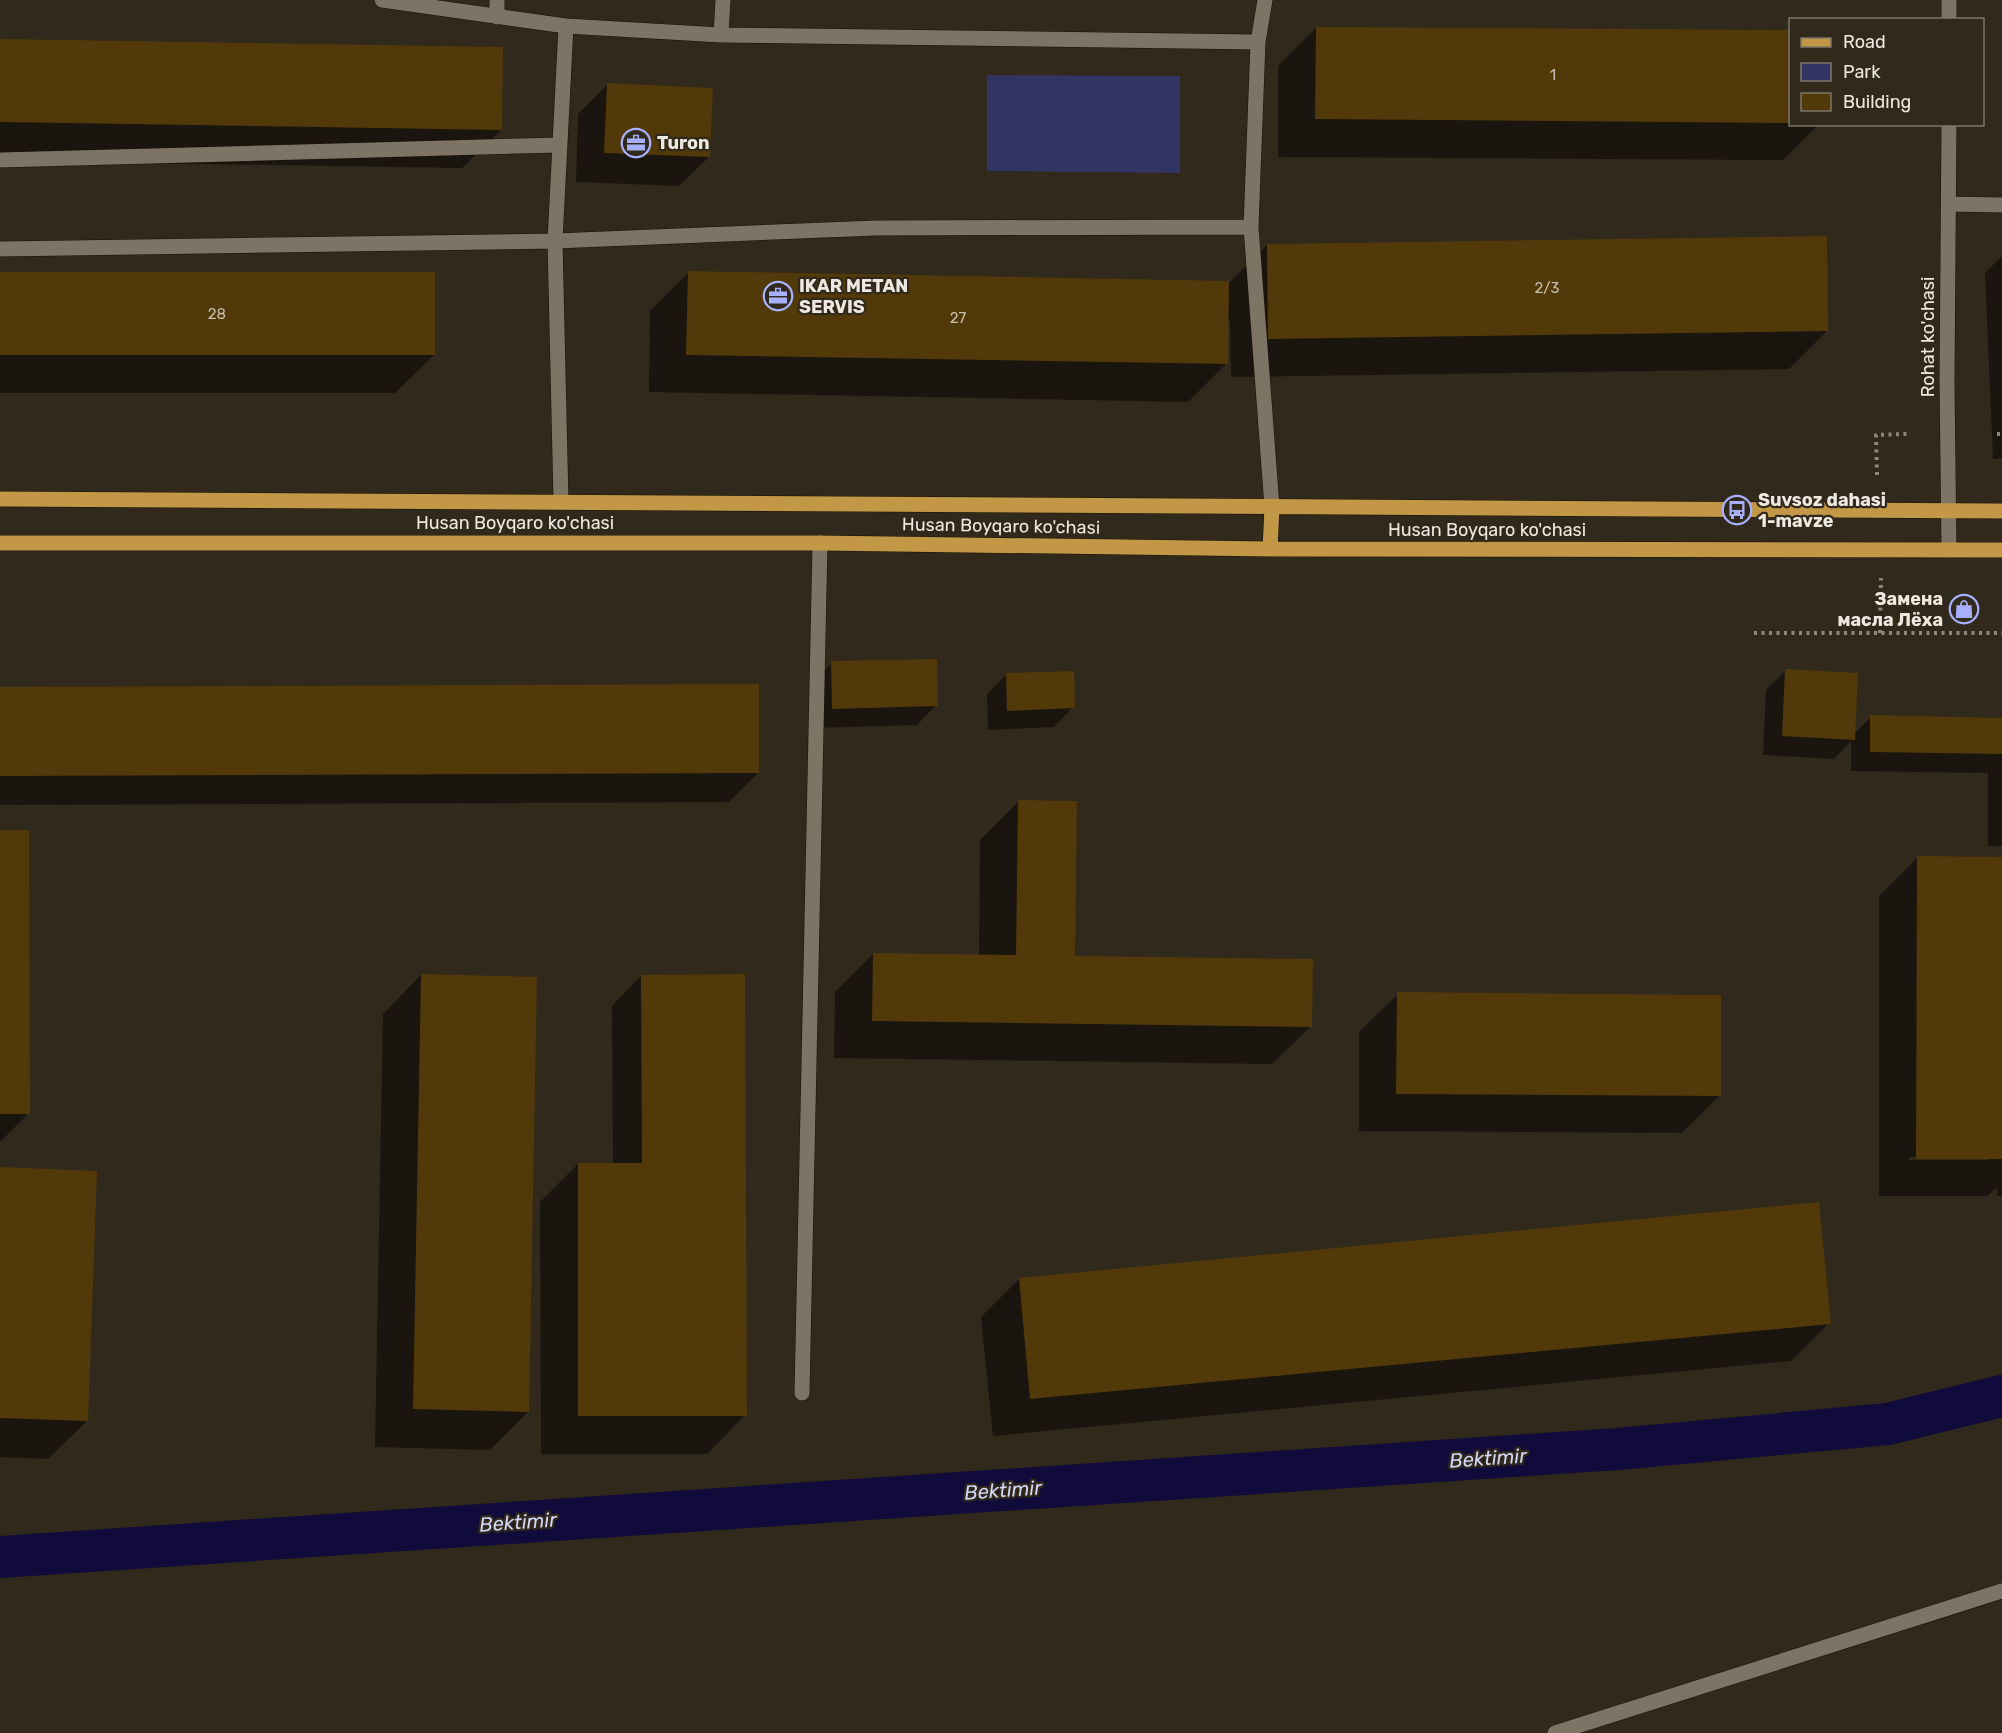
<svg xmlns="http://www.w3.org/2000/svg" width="2002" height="1733" viewBox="0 0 2002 1733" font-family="Rubik,sans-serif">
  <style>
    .green { fill: #323463 }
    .shadow { fill: #0007; fill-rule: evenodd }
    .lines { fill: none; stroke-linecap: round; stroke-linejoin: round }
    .canal { stroke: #100b3a; stroke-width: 42 }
    .building { fill: #51390a }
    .minor-casing { stroke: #191105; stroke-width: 16 }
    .major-casing { stroke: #191105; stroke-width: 16 }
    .path { stroke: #8e887c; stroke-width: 4; stroke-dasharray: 3 4.5; stroke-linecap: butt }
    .minor { stroke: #7e7465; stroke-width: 15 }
    .major { stroke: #c29746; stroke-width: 15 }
    .labels { text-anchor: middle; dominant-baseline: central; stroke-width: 4.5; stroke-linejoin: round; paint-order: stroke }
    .number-label { font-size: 15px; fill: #c7bdaa }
    .poi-label { font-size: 18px; font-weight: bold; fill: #eee9e0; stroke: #31291b; text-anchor: start }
    .street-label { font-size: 18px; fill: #eee9e0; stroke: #31291b }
    .water-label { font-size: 20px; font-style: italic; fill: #d3d7f9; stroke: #31291b }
  </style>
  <rect width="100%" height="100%" fill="#31291b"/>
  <path class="green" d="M987 75 1180 76V173L987 171Z"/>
  <path class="shadow" d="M1316 28 1790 32V124H1819L1783 160 1278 157V66Z
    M0 40 501 130 462 168 0 161Z
    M607 85 709 157 679 186 576 182 578 114Z
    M1267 245 1827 331 1789 369 1231 377 1230 321H1227V363L1188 402 649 392 650 311 688 273 1227 285Z
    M2002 256V458L1993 459 1985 273Z
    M0 274 434 355 395 393H0Z
    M832 663 936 705 917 725 814 728 812 682Z
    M1786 670 1854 734 1871 717 2002 719V846H1988V773L1851 771V741L1834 759 1763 755 1766 690Z
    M1006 675 1073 707 1054 727 988 730 987 694Z
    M0 689 758 773 729 802 0 805Z
    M1018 802 1074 957 1311 1026 1272 1064 834 1058 835 992 873 954 979 956 980 840Z
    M0 832 29 1113 0 1142Z
    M1917 858H2002V1196H1997V1187L1987 1196H1879V896ZM1909 1157H1989V1160H1909Z
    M421 975 528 1412 490 1450 375 1447 383 1014Z
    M641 976 745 1415 707 1454H541L540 1202 578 1164H613L612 1006Z
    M1398 994 1720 1095 1682 1133 1359 1131V1032Z
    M0 1169 87 1421 48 1459 0 1457Z
    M1019 1279 1829 1323 1791 1361 993 1436 981 1317Z"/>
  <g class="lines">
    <path class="canal" d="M0 1557 1618 1449 1888 1424 2002 1396"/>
  </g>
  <path class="building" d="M1316 27 1790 30V123L1315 119Z
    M0 39 503 47 502 130 0 122Z
    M607 83 713 88 710 157 604 153Z
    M1827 236 1828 331 1268 339 1267 244Z
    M688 271 1229 281 1228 364 686 355Z
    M0 272H435V355H0Z
    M937 659 938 706 832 709 831 661Z
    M1785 669 1858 673 1855 740 1782 736Z
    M1074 671 1075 708 1007 711 1006 673Z
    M759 684V773L0 776V687Z
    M1870 715 2002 718V754L1870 752Z
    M1018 800 1077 801 1075 956 1313 959 1312 1027 872 1021 873 953 1016 955Z
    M0 830H29L30 1114H0Z
    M1917 856 2002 857V1159H1916Z
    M421 974 537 977 529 1412 413 1409Z
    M745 974 747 1416H578V1163H642L641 975Z
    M1397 992 1721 995V1096L1396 1094Z
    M0 1167 97 1171 88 1421 0 1418Z
    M1819 1202 1831 1324 1030 1399 1019 1278Z"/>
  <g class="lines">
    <g class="minor-casing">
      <path id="minor" d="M382 0 566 26 721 35 1258 42
        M1265 0 1258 42 1251 227 1272 507
        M497 17V0
        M1949 20V0
        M721 35 723 0
        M1949 124 1947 382 1949 550
        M0 160 559 145
        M1949 204 2002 205
        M0 249 555 241 876 228 1251 227
        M561 501 555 241 566 26
        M802 1393 820 543
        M1555 1733 2002 1591"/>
    </g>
    <g class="major-casing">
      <path id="major" d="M0 499 2002 511
        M0 543H820L1270 549 2002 550
        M1270 549 1272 507"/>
    </g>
    <path class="path" d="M1997 434H2002
      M1877 475 1876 435 1907 434
      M1754 633H2002
      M1880 633 1881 578"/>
    <use href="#minor" class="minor"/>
    <use href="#major" class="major"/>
  </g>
  <defs>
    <g id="office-ring" transform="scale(1.5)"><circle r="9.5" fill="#31291b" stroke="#a8b0fc" stroke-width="1.5"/><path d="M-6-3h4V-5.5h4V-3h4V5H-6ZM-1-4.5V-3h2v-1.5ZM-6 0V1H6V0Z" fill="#a8b0fc"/></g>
    <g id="bus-ring" transform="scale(1.5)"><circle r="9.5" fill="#31291b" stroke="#a8b0fc" stroke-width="1.5"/><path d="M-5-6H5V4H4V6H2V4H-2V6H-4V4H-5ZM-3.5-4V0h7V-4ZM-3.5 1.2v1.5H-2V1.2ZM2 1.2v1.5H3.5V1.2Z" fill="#a8b0fc"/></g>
    <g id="shop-ring" transform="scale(1.5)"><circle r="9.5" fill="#31291b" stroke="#a8b0fc" stroke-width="1.5"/><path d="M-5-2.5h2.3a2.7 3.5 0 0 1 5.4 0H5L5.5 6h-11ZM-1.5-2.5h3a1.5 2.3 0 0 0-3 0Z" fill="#a8b0fc"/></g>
  </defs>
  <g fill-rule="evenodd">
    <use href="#office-ring" x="636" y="143"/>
    <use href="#office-ring" x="778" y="296"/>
    <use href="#bus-ring" x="1737" y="510"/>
    <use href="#shop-ring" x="1964" y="609"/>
  </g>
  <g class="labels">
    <g class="number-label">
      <text x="1553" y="75">1</text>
      <text x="1547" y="288">2/3</text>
      <text x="217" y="314">28</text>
      <text x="958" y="318">27</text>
    </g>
    <g class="poi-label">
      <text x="657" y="143">Turon</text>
      <text x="799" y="286">IKAR METAN<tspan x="799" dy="21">SERVIS</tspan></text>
      <text x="1758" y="500">Suvsoz dahasi<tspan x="1758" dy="21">1-mavze</tspan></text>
      <text x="1943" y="599" text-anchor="end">Замена<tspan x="1943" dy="21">масла Лёха</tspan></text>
    </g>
    <g class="street-label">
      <text transform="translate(1928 337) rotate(-90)">Rohat ko'chasi</text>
      <text x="515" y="523">Husan Boyqaro ko'chasi</text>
      <text transform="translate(1001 526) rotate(1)">Husan Boyqaro ko'chasi</text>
      <text x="1487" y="530">Husan Boyqaro ko'chasi</text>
    </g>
    <g class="water-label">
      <text transform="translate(1488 1458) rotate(-4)">Bektimir</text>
      <text transform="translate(1003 1490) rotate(-4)">Bektimir</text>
      <text transform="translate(518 1522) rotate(-4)">Bektimir</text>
    </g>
  </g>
  <rect x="1789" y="18" width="195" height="108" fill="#31291b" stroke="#7d766a" stroke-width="1.5"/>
  <rect x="1801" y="38" width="30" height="9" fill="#c29746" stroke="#7d766a" stroke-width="1.5"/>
  <text x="1843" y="48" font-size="18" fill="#eee9e0">Road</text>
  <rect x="1801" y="63" width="30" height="18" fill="#323463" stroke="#7d766a" stroke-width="1.5"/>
  <text x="1843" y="78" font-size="18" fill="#eee9e0">Park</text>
  <rect x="1801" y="93" width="30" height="18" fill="#51390a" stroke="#7d766a" stroke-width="1.5"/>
  <text x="1843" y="108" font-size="18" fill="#eee9e0">Building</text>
</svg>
